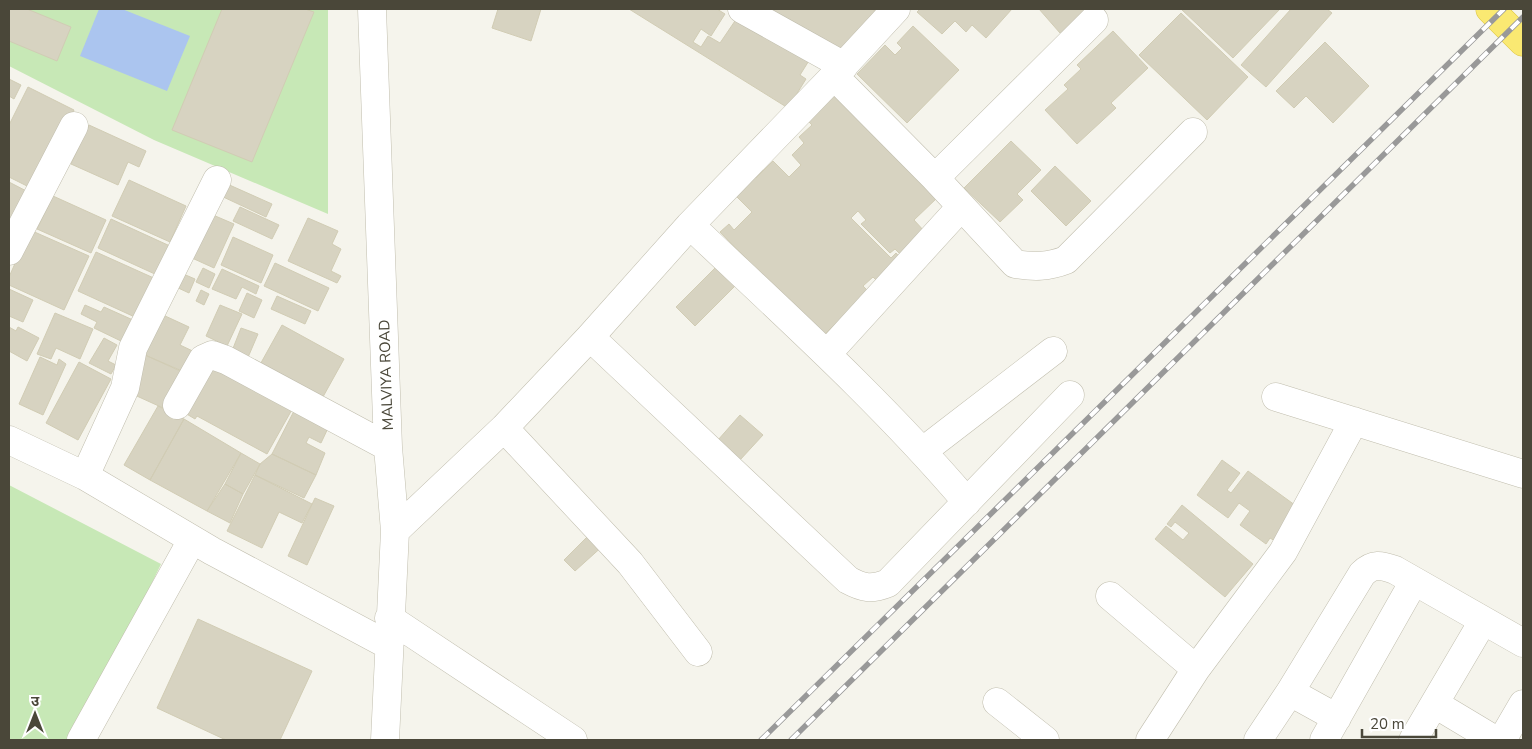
<svg xmlns="http://www.w3.org/2000/svg" width="1532" height="749" viewBox="0 0 1532 749" font-family="'Nunito Sans','Noto Sans Devanagari',sans-serif">
  <style>
    .green { fill: #c7e8b6 }
    .water { fill: #abc5ef }
    .building { fill: #d7d3c1; stroke: #d1ccb4 }
    .lines { fill: none; stroke-linecap: round; stroke-linejoin: round }
    .minor-casing { stroke: #c1beae; stroke-width: 29 }
    .highway-casing { stroke: #dac241; stroke-width: 29 }
    .minor { stroke: #fff; stroke-width: 28 }
    .highway { stroke: #fae972; stroke-width: 28 }
    .rail-casing { stroke: #999; stroke-width: 5.5 }
    .rail { stroke: #fff; stroke-width: 4; stroke-dasharray: 11; stroke-linecap: butt }
    .labels { text-anchor: middle; dominant-baseline: central; stroke-width: 5; stroke-linejoin: round; paint-order: stroke }
    .street-label { font-size: 15px; fill: #4a4739; stroke: #fff }
  </style>
  <rect width="100%" height="100%" fill="#f5f4ec"/>
  <path class="green" d="M9 9H328V214L154 140 9 66Z
    M9 485 161 564 77 740H9Z"/>
  <path class="water" d="M99 9H122L190 36 167 91 80 56Z"/>
  <path class="building" d="M9 9H27L71 27 57 61 9 41Z
    M222 9H305L314 12 252 162 172 130Z
    M498 9H541L531 41 492 28Z
    M629 9H717L725 14 711 36 701 29 693 42 701 47 708 36 720 43 739 15 810 59 800 75 806 79 788 108Z
    M758 9H872L875 11 845 61Z
    M920 9H1012L986 38 972 25 966 32 955 21 942 34 917 12Z
    M1039 9H1088L1067 41Z
    M1181 9H1280L1233 58Z
    M1291 9H1327L1332 13 1266 87 1241 65Z
    M1181 13 1248 77 1207 120 1139 55Z
    M913 26 959 70 907 123 857 74 885 45 895 55 902 48 897 43Z
    M1113 31 1148 68 1111 103 1116 108 1077 144 1045 110 1068 89 1064 85 1081 69 1077 65Z
    M1325 42 1369 86 1333 123 1306 96 1294 108 1276 91Z
    M9 79 21 85 14 99 9 96Z
    M28 87 74 110 33 189 9 177V125Z
    M836 92 937 198 914 220 925 232 907 261 895 249 890 253 861 224 866 220 858 211 851 218 891 258 896 253 904 262 881 285 873 277 863 286 868 291 823 336 720 232 729 224 734 230 752 212 732 192 751 173 756 178 773 161 789 177 801 165 792 155 804 143 799 137 812 125 807 120Z
    M89 125 146 151 139 167 128 162 118 185 71 164Z
    M1011 141 1041 170 1017 194 1023 200 1000 222 964 188Z
    M1055 166 1091 201 1066 226 1031 191Z
    M129 180 186 206 170 242 112 216Z
    M9 182 34 195 9 235Z
    M225 183 272 204 266 217 219 195Z
    M53 196 106 220 91 253 37 229Z
    M240 207 279 225 272 239 233 221Z
    M213 215 234 224 214 268 192 258Z
    M308 218 338 231 332 244 341 249 331 271 341 276 337 283 288 261Z
    M111 219 170 246 157 275 98 248Z
    M30 230 89 256 64 310 9 285V277Z
    M233 237 273 255 261 283 221 265Z
    M96 252 156 279 137 318 78 291Z
    M723 260 742 279 695 326 676 307Z
    M275 263 329 288 318 311 264 286Z
    M203 268 215 274 209 288 196 282Z
    M222 269 259 286 256 294 242 287 236 299 212 289Z
    M181 273 195 279 189 293 174 286Z
    M9 289 33 300 23 322 9 316Z
    M201 290 209 294 204 305 196 301Z
    M247 293 262 300 254 318 239 311Z
    M277 296 311 311 305 324 271 309Z
    M85 305 101 312 104 307 133 320 123 342 94 328 97 322 81 314Z
    M220 305 242 314 227 346 206 336Z
    M55 313 93 329 80 359 56 348 51 359 37 354Z
    M163 315 189 327 180 345 199 354 189 374 145 355Z
    M282 325 344 359 319 404 257 370Z
    M9 327 16 331 18 327 39 338 27 361 9 351Z
    M241 328 258 334 246 362 230 356Z
    M104 338 117 345 108 361 116 365 111 374 89 363Z
    M145 355 189 375 172 412 128 392Z
    M40 357 57 365 59 359 66 364 43 415 19 404Z
    M208 360 294 406 267 454 197 416 195 419 180 410Z
    M79 362 111 379 78 440 46 423Z
    M158 406 184 419 150 480 124 465Z
    M295 409 329 426 321 443 309 437 306 443 325 453 316 475 272 454Z
    M740 415 763 435 740 460 718 440Z
    M184 419 241 453 207 511 150 480Z
    M241 453 260 464 243 494 225 484Z
    M272 454 316 475 304 498 255 475 260 464Z
    M1222 460 1240 473 1227 490 1231 493 1248 471 1299 508 1275 541 1270 538 1266 544 1240 525 1250 511 1239 503 1228 518 1197 495Z
    M255 475 312 504 302 523 279 512 262 548 227 531Z
    M225 484 243 494 230 523 207 511Z
    M315 498 334 506 307 565 288 556Z
    M1182 505 1253 564 1225 597 1155 539 1166 526 1183 540 1189 533 1175 522 1171 527 1167 524Z
    M593 531 605 544 575 571 564 560Z
    M198 619 312 671 280 740H226L157 708Z"/>
  <g class="lines">
    <g class="minor-casing">
      <path id="minor" d="M372 9 388 447 395 531 385 740
        M742 9 844 66
        M834 76 935 178 1015 264C1034 267 1048 267 1066 260L1193 132
        M935 178 1094 20
        M690 225C785 315 882 402 967 502
        M9 251 74 126
        M590 337 848 580C863 588 871 590 888 583L1070 395
        M827 354 961 207
        M1276 397 1523 474
        M177 405 203 359 212 355 226 360 388 447
        M504 428 630 563 698 652
        M9 440 85 476 212 551 388 645
        M923 451 1053 351
        M85 476 125 388 133 348 217 180
        M395 531 504 428 590 337 690 225 834 76 896 9
        M1110 596 1196 669
        M389 618 573 740
        M1290 692 1337 718
        M997 702 1045 740
        M1435 704 1495 740
        M81 740 192 540
        M1150 740 1196 669 1283 552 1354 421
        M1258 740 1290 692 1362 574C1373 563 1381 565 1395 570L1523 643
        M1324 740 1413 583
        M1413 740 1483 621
        M1502 740 1523 704"/>
    </g>
    <g class="highway-casing">
      <path id="highway" d="M1490 9 1523 42"/>
    </g>
    <use href="#minor" class="minor"/>
    <use href="#highway" class="highway"/>
    <g class="rail-casing">
      <path id="rail" d="M761 740 1504 9
        M791 740 1523 17"/>
    </g>
    <use href="#rail" class="rail"/>
  </g>
  <g class="labels">
    <g class="street-label">
      <text transform="translate(386 375) rotate(-92)">MALVIYA ROAD</text>
    </g>
  </g>
  <rect width="1532" height="749" fill="none" stroke="#4a4739" stroke-width="20"/>
  <g transform="translate(35 714)" stroke="#ffffff" stroke-width="4" paint-order="stroke">
  <path d="M0-4L9 19L0 12L-9 19Z" fill="#4a4739"/>
  <text y="-8" font-size="14" font-weight="bold" text-anchor="middle" fill="#4a4739">उ</text>
  </g>
  <path d="M1362 729v8h74v-8" fill="none" stroke="#4a4739" stroke-width="2.5"/>
  <text x="1370" y="729" font-size="15" fill="#4a4739" stroke="#ffffff" stroke-width="4" paint-order="stroke">20 m</text>
</svg>
